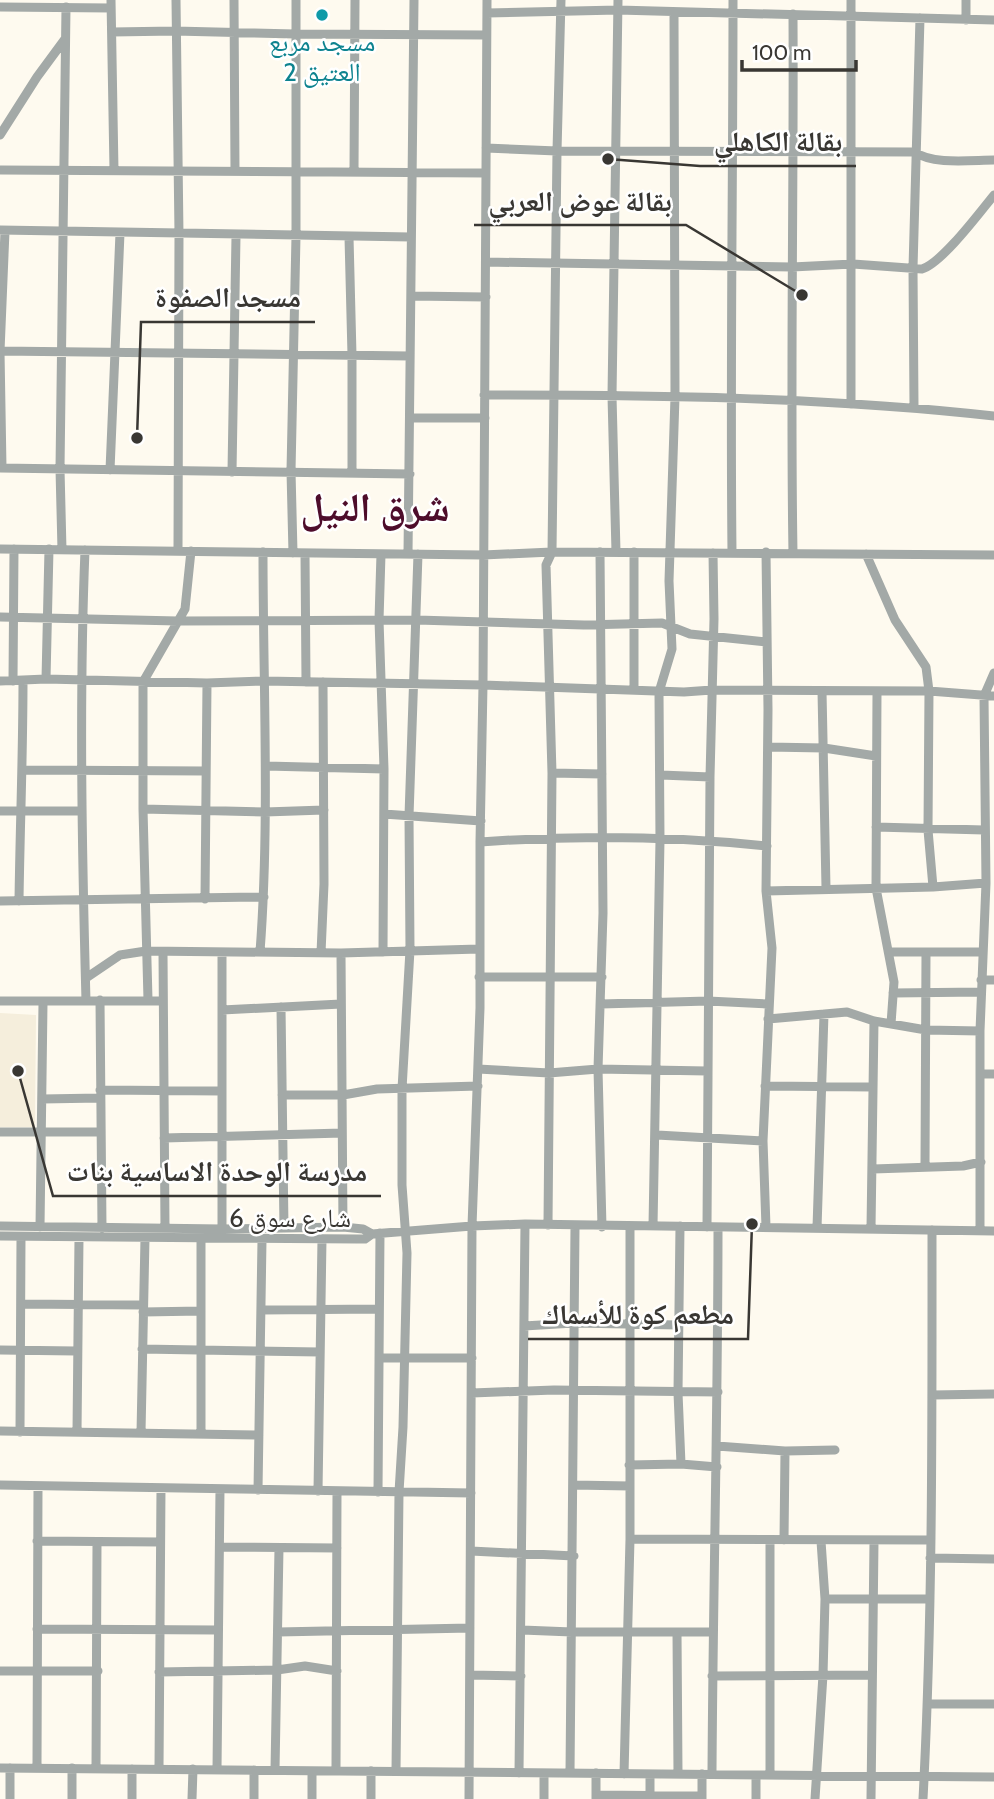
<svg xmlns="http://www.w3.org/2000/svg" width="994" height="1799" viewBox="0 0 994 1799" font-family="Cabin,'Noto Naskh Arabic',sans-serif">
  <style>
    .built { fill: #f5eedc }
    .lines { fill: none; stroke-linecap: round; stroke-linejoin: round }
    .minor { stroke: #a3a9a7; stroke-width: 9 }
    .culture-dot { fill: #0f9aa8; stroke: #fff; stroke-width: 2.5 }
    .labels { text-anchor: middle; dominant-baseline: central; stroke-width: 5; stroke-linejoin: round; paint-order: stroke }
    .culture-label { font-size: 26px; fill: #0d838f; stroke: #fff }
    .street-label { font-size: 26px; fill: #393733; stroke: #fff }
    .town-label { font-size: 40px; font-weight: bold; fill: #4e0d2b; stroke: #fff }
    .leader { fill: none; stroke: #393733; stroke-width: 2.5 }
    .callout-dot { fill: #393733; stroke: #fff; stroke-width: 2.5 }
    .callout-label { font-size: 28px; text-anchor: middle; font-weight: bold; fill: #393733; stroke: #fff; stroke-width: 5; stroke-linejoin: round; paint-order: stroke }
  </style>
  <rect width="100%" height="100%" fill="#fefaef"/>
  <path class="built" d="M0 1013 36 1015 35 1127H0Z"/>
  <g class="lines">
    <path class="minor" d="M111 0 114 170
      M176 0 179 234 178 551
      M234 0 235 171
      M851 0V404
      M966 0V20
      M0 7 111 8
      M487 13 618 10 994 20
      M112 32 175 31 295 34 486 35
      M0 135 37 77 65 39
      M486 148 557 151 915 152C932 165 972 160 994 160
      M0 170 486 173
      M354 171 355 0
      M0 230 411 237
      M349 237 352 355V473
      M486 262 792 267 853 264 922 269C942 263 980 212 994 195
      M411 296 486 297
      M0 351 410 356
      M484 395C655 395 825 397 994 416
      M914 407 913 268 920 18
      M411 418H485
      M0 468 410 474
      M2 468 0 351 5 231
      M110 470 120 233
      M232 472 236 236
      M0 549 483 555 552 552 994 555
      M62 550 60 469 66 7
      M85 550C79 700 82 851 86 1001
      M600 552 603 913 598 1069 602 1227
      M616 552 612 396 618 0
      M634 552V690
      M766 552 768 710 766 891 772 948 763 1141 766 1227
      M293 553 291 471 296 236V0
      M305 553 306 682
      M732 553C730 368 733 184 733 0
      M793 553C790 373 794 194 793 14
      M381 554 379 620 384 769 383 952
      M408 554 414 0
      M866 554 895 620 926 667 929 691 928 830 933 887
      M0 617 178 621 417 620 584 625 662 623 690 634 767 642
      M46 679 49 549
      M0 681 46 679 207 683 264 681 483 685 684 692 712 690 929 691 994 696
      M13 681 14 549
      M822 691 826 888
      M877 692 876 888 894 982 891 1024
      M768 747 824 748 876 756
      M266 766 384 769
      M24 770 206 771
      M552 773 602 774
      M661 775 710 777
      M143 809 265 812 324 810
      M0 811H82
      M384 814 481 821
      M876 827 984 830
      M480 842C575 835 671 836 767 846
      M766 891 933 887 986 883
      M205 899 207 683
      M0 901 264 897
      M19 901C20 827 23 754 23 680
      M163 952 165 1228
      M260 952C270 819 263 685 263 552
      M890 952H982
      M321 953 324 884 323 682
      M341 953 343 1227
      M479 977H602
      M86 978 120 955 146 951 341 953 479 949
      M981 980H994
      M893 993 981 992
      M100 1000 102 1228
      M148 1000 143 809V682L185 609 191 551
      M0 1001H163
      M601 1004 708 1001 768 1004
      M281 1007 284 1228
      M222 1010 341 1004
      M768 1019 847 1012 874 1021 926 1030 980 1031
      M478 1069 549 1073 598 1069 707 1071
      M980 1074H994
      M765 1086 873 1087
      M100 1090 222 1091
      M282 1095H343L377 1089 478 1086
      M42 1099 100 1098
      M0 1132H101
      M657 1135 763 1141
      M164 1138 342 1133
      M925 1167 926 952
      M873 1169 963 1166 981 1162
      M548 1225 552 773 546 565 552 552 557 151 561 0
      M0 1226 222 1229 343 1227 363 1229 372 1234
      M653 1226 660 840 659 692 672 649 669 581 675 397 674 13
      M680 1226 678 1393 681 1464
      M40 1227 43 1003
      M707 1227 710 777 714 619 713 553
      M817 1228 824 1014
      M871 1228 874 1021
      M222 1229V952
      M980 1230V1031L986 883 984 696 994 673
      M0 1236 358 1239H365L372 1234 472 1226 525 1224 994 1231
      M21 1304 143 1305
      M261 1310 379 1309
      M143 1312 201 1311
      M524 1326 574 1323 679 1325
      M142 1349 320 1352
      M0 1350 76 1351
      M379 1358H472
      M472 1393 554 1390 718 1392
      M932 1395 994 1394
      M0 1431 259 1435
      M20 1432 21 1237
      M77 1432 79 1238
      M141 1433 145 1238
      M201 1434V1239
      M717 1446 785 1451 835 1450
      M629 1465 681 1464 717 1467
      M0 1485 471 1493
      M573 1485 630 1486
      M258 1490 262 1240
      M318 1491 322 1239
      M378 1492 380 1233
      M630 1539 931 1540
      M784 1540 785 1451
      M37 1541 160 1542
      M220 1547 337 1548
      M471 1551 574 1556
      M930 1558 994 1559
      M825 1599H930
      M37 1629 218 1630
      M522 1630 572 1632H712
      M278 1632 470 1628
      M677 1632 678 1774
      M0 1671H98
      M159 1672 277 1670 305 1666 337 1671
      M470 1675 521 1676
      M712 1676 872 1675
      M928 1704H994
      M0 1768 994 1777
      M37 1768 38 1486
      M96 1769 97 1542
      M132 1769V1799
      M159 1769 161 1488
      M217 1770 220 1489
      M275 1770 279 1548
      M336 1771 337 1491
      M371 1771V1799
      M396 1771 399 1492 403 1427 407 1253 402 1185V1089L410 950 409 816 418 554
      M519 1773 525 1224
      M570 1773 575 1227
      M624 1774 630 1539V1226
      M702 1774V1799
      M712 1774C713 1592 718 1409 718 1227
      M770 1775V1540
      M596 1795 702 1796
      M10 1799V1768
      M72 1799V1768
      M192 1799 193 1769
      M254 1799V1770
      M312 1799V1771
      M469 1799 472 1226 480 1008V842L483 685 487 0
      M544 1799V1773
      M596 1799V1773
      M650 1799V1774
      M756 1799V1775
      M815 1799 823 1675 825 1599 821 1541
      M871 1799 874 1541
      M923 1799C933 1609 932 1419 932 1230"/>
  </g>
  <circle class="culture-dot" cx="322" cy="15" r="7"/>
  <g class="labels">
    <g class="culture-label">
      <text x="322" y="42">مسجد مربع<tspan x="322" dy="30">2 العتيق</tspan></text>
    </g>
    <g class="street-label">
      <text x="290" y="1218">شارع سوق 6</text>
    </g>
    <g class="town-label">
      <text x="375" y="506">شرق النيل</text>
    </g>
  </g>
  <path class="leader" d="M608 159L700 166H856M802 295L686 225H474M137 438L141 322H315M18 1071L53 1196H381M752 1224L748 1339H528"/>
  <g class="callout-dot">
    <circle cx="608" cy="159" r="7"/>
    <circle cx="802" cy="295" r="7"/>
    <circle cx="137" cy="438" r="7"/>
    <circle cx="18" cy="1071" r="7"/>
    <circle cx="752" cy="1224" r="7"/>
  </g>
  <g class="callout-label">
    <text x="778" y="151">بقالة الكاهلي</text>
    <text x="580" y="211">بقالة عوض العربي</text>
    <text x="228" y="307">مسجد الصفوة</text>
    <text x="217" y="1181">مدرسة الوحدة الاساسية بنات</text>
    <text x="638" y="1324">مطعم كوة للأسماك</text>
  </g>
  <path d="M742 60v10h114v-10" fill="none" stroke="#393733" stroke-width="3.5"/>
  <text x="752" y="60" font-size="21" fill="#393733" stroke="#ffffff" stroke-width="5" paint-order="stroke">100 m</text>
</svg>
